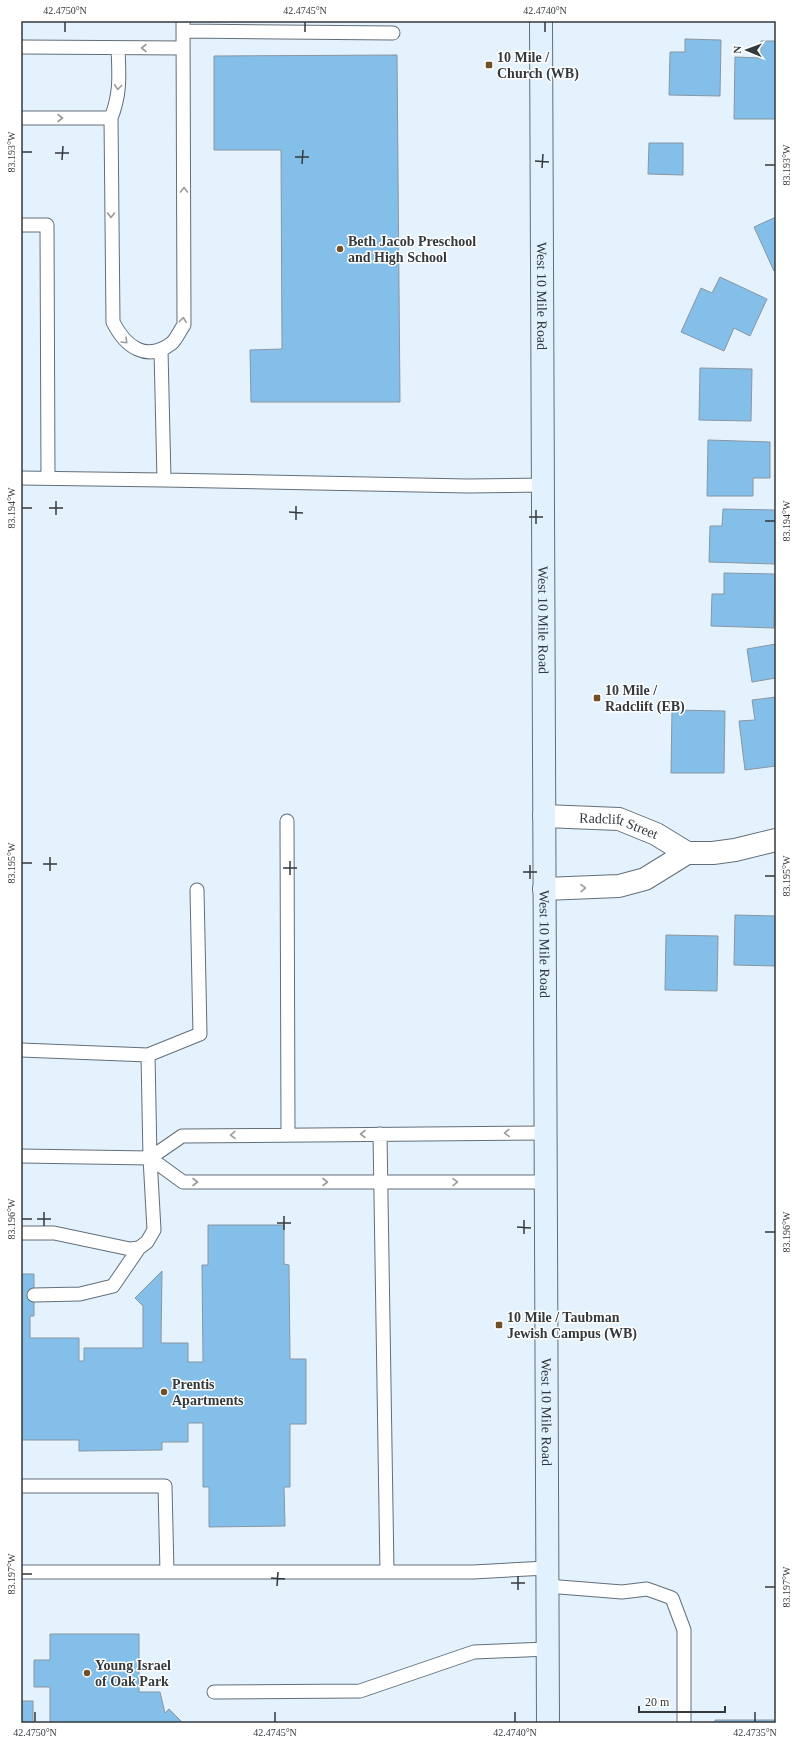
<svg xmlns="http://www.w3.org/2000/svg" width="797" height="1744" viewBox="0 0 797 1744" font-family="Georgia,serif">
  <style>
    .building { fill: #84bfea; stroke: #8996a1 }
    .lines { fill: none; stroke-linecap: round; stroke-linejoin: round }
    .service-casing { stroke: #626f79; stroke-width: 15 }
    .minor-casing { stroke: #626f79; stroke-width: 24 }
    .secondary-casing { stroke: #626f79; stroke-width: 24 }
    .service { stroke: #fff; stroke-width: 13 }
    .minor { stroke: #fff; stroke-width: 22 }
    .secondary { stroke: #e1f2fe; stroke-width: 22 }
    .oneway { stroke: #999c9e }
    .ticks { fill: none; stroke: #33393d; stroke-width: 1.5 }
    .poi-dot { fill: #715027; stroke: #fff; stroke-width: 1.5 }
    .labels { text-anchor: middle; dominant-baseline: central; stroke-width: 3; stroke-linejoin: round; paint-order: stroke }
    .poi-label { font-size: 14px; font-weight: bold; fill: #33393d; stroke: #fff; text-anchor: start }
    .street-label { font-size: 14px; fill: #33393d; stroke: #fff }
    .neatline { fill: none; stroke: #33393d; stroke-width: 1.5 }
    .ticks-label { font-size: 10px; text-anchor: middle; fill: #33393d }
  </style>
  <rect width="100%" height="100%" fill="#e4f2fe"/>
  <path class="building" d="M685 39 721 40 720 96 669 95 670 52H685Z
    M761 41H776V119H734L735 57 761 58Z
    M397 55 400 402H251L250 350 282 349 281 150H214V56Z
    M649 143H683V175L648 174Z
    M776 217V270L774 271 754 227Z
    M720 277 767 299 750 336 734 328 724 351 681 332 701 288 712 293Z
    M700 368 752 369 751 421 699 420Z
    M708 440 770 442V478H753V496H707Z
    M723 509 775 510V564L709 562 710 526H722Z
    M724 573 775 574 774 628 711 626 712 594H724Z
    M776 644V678L752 682 747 649Z
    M776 697V766L745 770 739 721 755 720 752 700Z
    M672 710 725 711 724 773H671Z
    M735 915 776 916V966L734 965Z
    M666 935 718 936 717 991 665 990Z
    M208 1225H284V1264L289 1265 290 1359H306V1424H290V1487H284L285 1526 209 1527V1487H203V1423H188V1442H162V1450L79 1451V1440H21V1274H34V1316H30V1338H79V1361H84V1348H143V1306L135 1298 162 1271 161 1343H188V1362H203L202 1265H208Z
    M50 1634H139V1692H160L165 1713 169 1709 183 1723H50V1687H34V1660H50Z
    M21 1701H33V1723H21Z
    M715 1720H776V1723H715Z"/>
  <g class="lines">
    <g class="service-casing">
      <path id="service" d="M184 31 393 33
        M21 47 183 48
        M118 48C119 74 121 93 111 118L113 322C125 346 146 363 172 343 177 338 180 330 184 325L183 21
        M21 118H111
        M21 225H47L48 478
        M161 350 164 480 468 486 544 485
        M21 478 164 480
        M287 821 288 1134
        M21 1050 148 1055 150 1158 154 1230 147 1242 139 1248 130 1249 54 1233H21
        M148 1055 200 1034 197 890
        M380 1134 387 1572
        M21 1156 150 1158 183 1182H546
        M150 1158 182 1136 546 1133
        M34 1295 80 1294 113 1286 139 1248
        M21 1486H165L167 1572
        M21 1572H473L547 1568
        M547 1586 622 1592 647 1589 672 1598 684 1630V1723
        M214 1692 360 1691 474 1652 548 1649"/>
    </g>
    <g class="minor-casing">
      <g id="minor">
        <path id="s1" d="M544 816 619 819 656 834 687 853H713L735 850 776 840"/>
        <path d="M544 889 619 886 645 879 687 853"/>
      </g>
    </g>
    <g class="secondary-casing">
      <g id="secondary">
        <path id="s2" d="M541 21 548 1723"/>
      </g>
    </g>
    <use href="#service" class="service"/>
    <use href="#minor" class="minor"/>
    <use href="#secondary" class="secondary"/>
  </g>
  <defs><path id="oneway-chevron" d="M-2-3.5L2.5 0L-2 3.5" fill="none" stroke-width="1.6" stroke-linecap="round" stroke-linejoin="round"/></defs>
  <g class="oneway">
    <use href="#oneway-chevron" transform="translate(144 48) rotate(-180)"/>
    <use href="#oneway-chevron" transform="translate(118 87) rotate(94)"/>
    <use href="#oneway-chevron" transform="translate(60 118)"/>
    <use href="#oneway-chevron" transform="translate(184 190) rotate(-90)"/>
    <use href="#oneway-chevron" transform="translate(111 215) rotate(90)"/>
    <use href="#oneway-chevron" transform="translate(183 320) rotate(-84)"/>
    <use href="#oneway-chevron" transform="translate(125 341) rotate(45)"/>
    <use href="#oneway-chevron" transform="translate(583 888) rotate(-2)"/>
    <use href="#oneway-chevron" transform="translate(507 1133) rotate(179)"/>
    <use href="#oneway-chevron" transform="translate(363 1134) rotate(180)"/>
    <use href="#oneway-chevron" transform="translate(233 1135) rotate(179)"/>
    <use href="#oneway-chevron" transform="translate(195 1182)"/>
    <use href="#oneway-chevron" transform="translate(325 1182)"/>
    <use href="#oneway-chevron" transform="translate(455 1182) rotate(-1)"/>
  </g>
  <path class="ticks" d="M65 32V22M305 32V22M545 32V22M22 152H32M55 153H69M295 157H309M62 160 63 146M535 161 549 162M302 164 303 150M765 165H775M542 168 543 154M22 508H32M49 508H63M289 512 303 513M56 515V501M529 517H543M296 520V506M765 521H775M536 524V510M22 863H32M43 864H57M283 868H297M50 871V857M523 872H537M290 875V861M765 876H775M530 879V865M22 1219H32M37 1219H51M277 1223H291M44 1226V1212M517 1227 531 1228M284 1230V1216M765 1232H775M524 1234V1220M22 1574H32M271 1578 285 1579M511 1583H525M277 1586 278 1572M765 1587H775M518 1590V1576M35 1722V1712M275 1722V1712M515 1722V1712M755 1722V1712"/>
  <g class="poi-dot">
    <rect x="485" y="61" width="8" height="8" rx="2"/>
    <circle cx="340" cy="249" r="4"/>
    <rect x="593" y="694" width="8" height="8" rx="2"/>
    <rect x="495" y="1321" width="8" height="8" rx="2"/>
    <circle cx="164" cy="1392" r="4"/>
    <circle cx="87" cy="1673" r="4"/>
  </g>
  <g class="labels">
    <g class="poi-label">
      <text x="497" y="57">10 Mile /<tspan x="497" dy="16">Church (WB)</tspan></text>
      <text x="348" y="241">Beth Jacob Preschool<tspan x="348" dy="16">and High School</tspan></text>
      <text x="605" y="690">10 Mile /<tspan x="605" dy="16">Radclift (EB)</tspan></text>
      <text x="507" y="1317">10 Mile / Taubman<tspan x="507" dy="16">Jewish Campus (WB)</tspan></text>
      <text x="172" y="1384">Prentis<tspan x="172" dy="16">Apartments</tspan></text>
      <text x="95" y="1665">Young Israel<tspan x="95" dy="16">of Oak Park</tspan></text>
    </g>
    <g class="street-label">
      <text stroke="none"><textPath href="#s2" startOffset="275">West 10 Mile Road</textPath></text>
      <text stroke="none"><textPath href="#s2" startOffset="599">West 10 Mile Road</textPath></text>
      <text stroke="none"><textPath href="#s1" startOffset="76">Radclift Street</textPath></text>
      <text stroke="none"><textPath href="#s2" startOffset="923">West 10 Mile Road</textPath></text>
      <text stroke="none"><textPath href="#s2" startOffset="1391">West 10 Mile Road</textPath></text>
    </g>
  </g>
  <rect width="797" height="1744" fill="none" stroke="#ffffff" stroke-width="44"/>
  <g transform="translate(747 50) rotate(271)" stroke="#ffffff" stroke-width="3" paint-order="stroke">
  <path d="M0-3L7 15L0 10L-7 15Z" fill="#33393d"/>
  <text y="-6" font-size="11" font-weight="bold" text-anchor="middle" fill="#33393d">N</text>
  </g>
  <path d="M639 1706v6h86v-6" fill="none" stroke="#33393d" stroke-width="2"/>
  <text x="645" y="1706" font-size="12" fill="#33393d" stroke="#ffffff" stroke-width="3" paint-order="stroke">20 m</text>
  <rect x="22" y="22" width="753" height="1700" class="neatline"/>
  <g class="ticks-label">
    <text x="65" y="14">42.4750°N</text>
    <text x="305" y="14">42.4745°N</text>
    <text x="545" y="14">42.4740°N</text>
    <text transform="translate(11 152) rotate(-90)" y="4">83.193°W</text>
    <text transform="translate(786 165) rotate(-90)" y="4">83.193°W</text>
    <text transform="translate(11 508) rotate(-90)" y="4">83.194°W</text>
    <text transform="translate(786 521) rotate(-90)" y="4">83.194°W</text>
    <text transform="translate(11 863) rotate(-90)" y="4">83.195°W</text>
    <text transform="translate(786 876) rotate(-90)" y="4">83.195°W</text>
    <text transform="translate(11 1219) rotate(-90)" y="4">83.196°W</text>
    <text transform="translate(786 1232) rotate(-90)" y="4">83.196°W</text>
    <text transform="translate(11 1574) rotate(-90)" y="4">83.197°W</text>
    <text transform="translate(786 1587) rotate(-90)" y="4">83.197°W</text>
    <text x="35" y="1736">42.4750°N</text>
    <text x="275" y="1736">42.4745°N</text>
    <text x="515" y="1736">42.4740°N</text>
    <text x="755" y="1736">42.4735°N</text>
  </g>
</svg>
